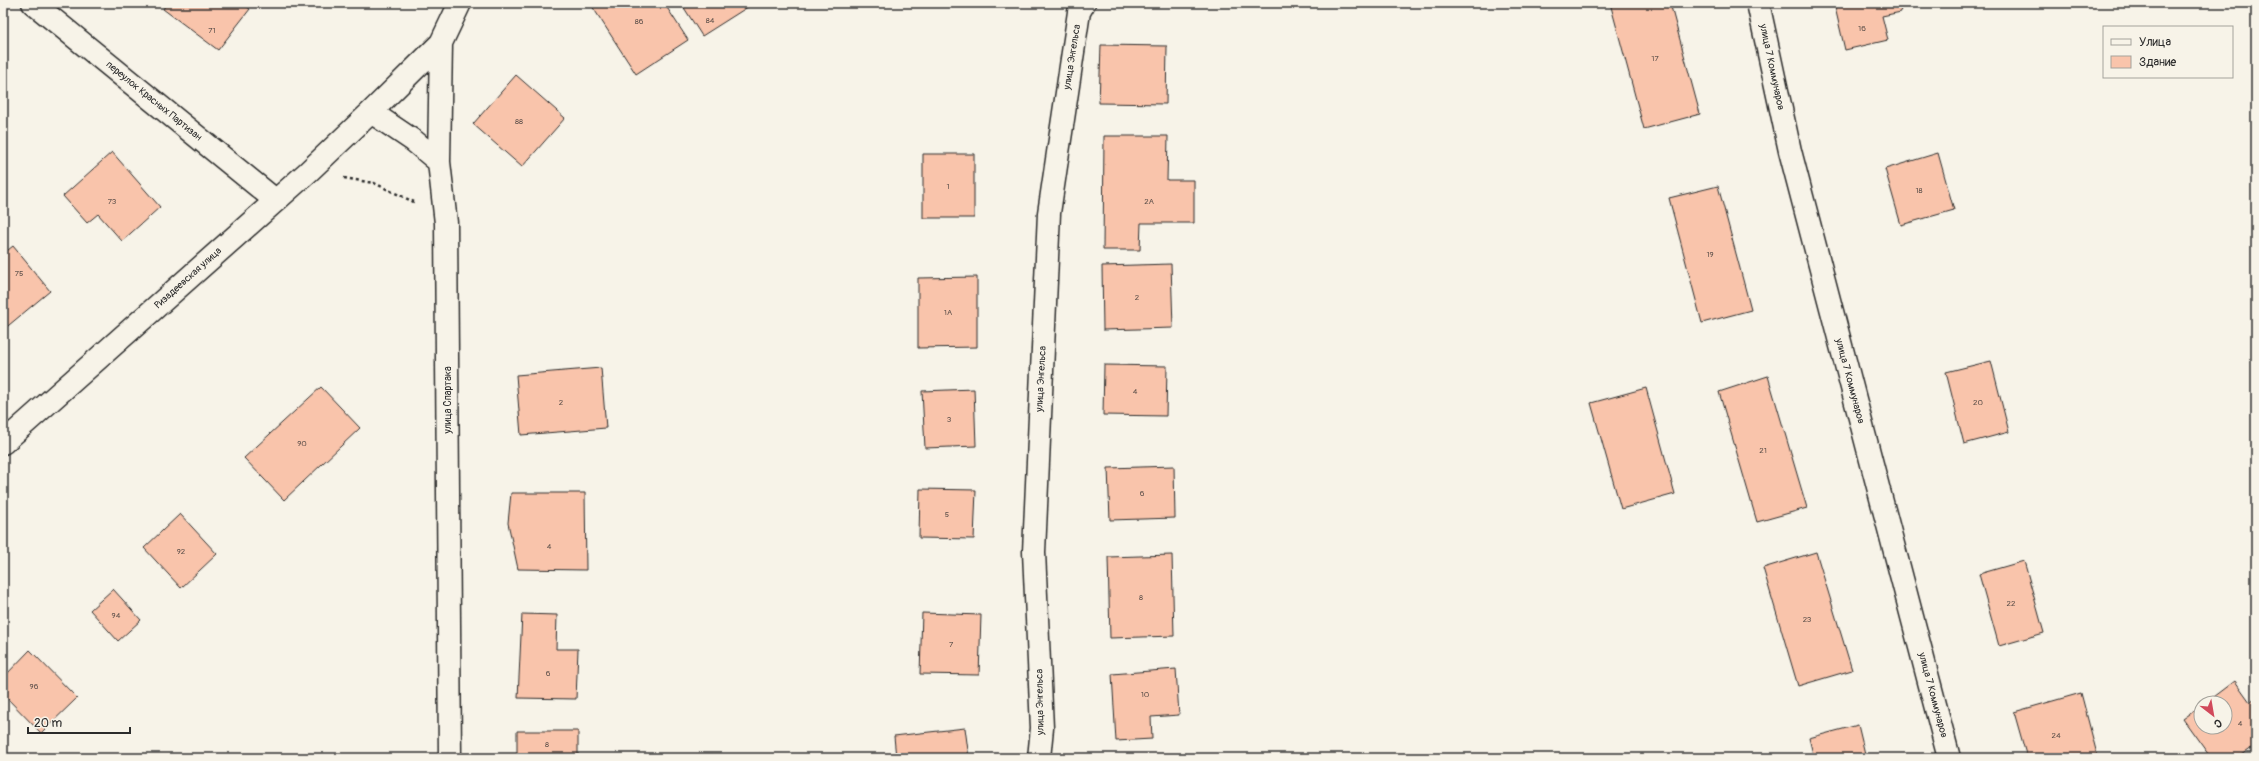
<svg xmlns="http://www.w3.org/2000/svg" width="2259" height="761" viewBox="0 0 2259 761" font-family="Pangolin,sans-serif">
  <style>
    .building { fill: #f9c4ab; stroke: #2b2b2b }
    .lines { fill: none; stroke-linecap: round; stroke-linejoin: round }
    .minor-casing { stroke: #2b2b2b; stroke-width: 25 }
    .path { stroke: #2b2b2b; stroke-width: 2.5; stroke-dasharray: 3 3; stroke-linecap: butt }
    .minor { stroke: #f7f3e8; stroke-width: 22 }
    .labels { text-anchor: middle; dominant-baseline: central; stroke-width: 3; stroke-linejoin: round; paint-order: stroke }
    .number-label { font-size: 8px; fill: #5e514b }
    .street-label { font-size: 10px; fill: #2b2b2b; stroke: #f7f3e8 }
  </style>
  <rect width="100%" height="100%" fill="#f7f3e8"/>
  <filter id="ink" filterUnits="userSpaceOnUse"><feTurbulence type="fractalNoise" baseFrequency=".025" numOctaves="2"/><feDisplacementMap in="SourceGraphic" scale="8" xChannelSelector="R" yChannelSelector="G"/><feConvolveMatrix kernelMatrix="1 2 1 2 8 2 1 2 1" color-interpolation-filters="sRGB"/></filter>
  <g filter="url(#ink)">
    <path class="building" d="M167 3H242L250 9 218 50 163 9Z
      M590 3H664L688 40 636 74Z
      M681 3H754L702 36Z
      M1610 3H1670L1700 114 1644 129Z
      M1834 3H1899L1901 12 1882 16 1888 40 1845 50Z
      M1101 45 1167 46 1166 104 1099 103Z
      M516 75 565 118 522 167 473 124Z
      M1104 136H1168L1167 180H1194V223H1141L1140 250H1103Z
      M112 152 160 207 122 241 98 214 87 223 63 196Z
      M1938 153 1954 210 1901 225 1885 169Z
      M923 154H974V218H923Z
      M1718 186 1751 310 1702 323 1669 198Z
      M13 246 50 291 3 330V254Z
      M1171 264 1173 328 1103 330 1102 266Z
      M977 277V347L918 348V278Z
      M1991 361 2009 432 1964 444 1946 372Z
      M1104 365 1167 366 1166 416 1103 415Z
      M601 368 606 428 521 435 516 375Z
      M1768 376 1807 508 1757 522 1719 392Z
      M321 387 360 428 284 500 244 458Z
      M1646 388 1675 494 1621 509 1591 403Z
      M974 389 976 446 925 448 922 391Z
      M1174 466 1175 518 1110 520 1108 468Z
      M920 489 976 490 974 539 919 538Z
      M511 493H585L586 570 518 569 508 523Z
      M180 514 217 554 181 588 144 548Z
      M1816 552 1852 670 1798 686 1763 568Z
      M1172 555 1174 636 1110 638 1108 557Z
      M2024 561 2044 633 1999 646 1979 574Z
      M113 589 141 620 118 641 90 610Z
      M922 613 981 615 979 675 920 674Z
      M522 614 557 615 556 649H578L576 699 518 698Z
      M30 650 77 698 41 733 3 694V678Z
      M1176 669 1179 715 1151 717 1152 739 1116 741 1112 674Z
      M2235 681 2250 702 2256 697V745L2238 758H2211L2183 719 2201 706V727H2225V703H2206Z
      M2081 693 2098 758H2027L2014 712Z
      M1858 725 1866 758H1814L1809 738Z
      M965 728 969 758H896L894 736Z
      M517 731H578V758H517Z"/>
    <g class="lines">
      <g class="minor-casing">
        <path id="minor" d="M33 3 275 200
          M1758 3 1790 151 1949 758
          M441 43 439 162 446 223 450 758
          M371 112 414 141 439 162
          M3 443 308 172 371 112 441 43 460 3
          M1039 758 1042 728 1034 552 1049 213 1079 12 1084 3"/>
      </g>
      <path class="path" d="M344 178 374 183 414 202"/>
      <use href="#minor" class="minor"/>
    </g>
  </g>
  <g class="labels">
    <g class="number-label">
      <text x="710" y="20">84</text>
      <text x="639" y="21">86</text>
      <text x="1862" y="28">16</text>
      <text x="212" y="30">71</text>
      <text x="1655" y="58">17</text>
      <text x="519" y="121">88</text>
      <text x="948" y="186">1</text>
      <text x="1919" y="190">18</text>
      <text x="112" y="201">73</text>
      <text x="1149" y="201">2А</text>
      <text x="1710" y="254">19</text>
      <text x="19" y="273">75</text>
      <text x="1137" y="297">2</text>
      <text x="948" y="312">1А</text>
      <text x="1135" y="391">4</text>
      <text x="561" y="402">2</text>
      <text x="1978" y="402">20</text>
      <text x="949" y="419">3</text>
      <text x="302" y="443">90</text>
      <text x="1763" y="450">21</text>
      <text x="1142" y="493">6</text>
      <text x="947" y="514">5</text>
      <text x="549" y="546">4</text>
      <text x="181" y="551">92</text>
      <text x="1141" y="597">8</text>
      <text x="2011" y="603">22</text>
      <text x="116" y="615">94</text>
      <text x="1807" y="619">23</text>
      <text x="951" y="644">7</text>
      <text x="548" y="673">6</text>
      <text x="34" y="686">96</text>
      <text x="1145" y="694">10</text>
      <text x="2240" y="723">4</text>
      <text x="2056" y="735">24</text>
      <text x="547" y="744">8</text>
    </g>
    <g class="street-label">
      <text transform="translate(1072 57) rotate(-81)">улица Энгельса</text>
      <text transform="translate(1772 67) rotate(78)">улица 7 Коммунаров</text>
      <text transform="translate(154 101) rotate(39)">переулок Красных Партизан</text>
      <text transform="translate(188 278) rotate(-42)">Ризадеевская улица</text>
      <text transform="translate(1041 379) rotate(-87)">улица Энгельса</text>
      <text transform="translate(1850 381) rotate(75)">улица 7 Коммунаров</text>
      <text transform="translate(448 400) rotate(-90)">улица Спартака</text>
      <text transform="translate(1933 695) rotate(75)">улица 7 Коммунаров</text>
      <text transform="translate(1040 702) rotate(-91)">улица Энгельса</text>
    </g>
  </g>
  <rect width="2259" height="761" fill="none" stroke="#f7f3e8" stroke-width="16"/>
  <rect x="8" y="8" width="2243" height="745" fill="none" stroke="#2b2b2b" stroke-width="1.5" filter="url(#ink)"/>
  <rect x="2103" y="26" width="130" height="52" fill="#f7f3e8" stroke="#a5a39c"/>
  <rect x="2111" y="39" width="20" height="6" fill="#f7f3e8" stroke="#a5a39c"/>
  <text x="2139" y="46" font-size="12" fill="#2b2b2b">Улица</text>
  <rect x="2111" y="56" width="20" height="12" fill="#f9c4ab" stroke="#a5a39c"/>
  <text x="2139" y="66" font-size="12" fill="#2b2b2b">Здание</text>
  <g transform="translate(2213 715) rotate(149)"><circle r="19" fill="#f7f3e8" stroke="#a5a39c"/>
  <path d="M0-3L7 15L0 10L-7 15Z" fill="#d1495b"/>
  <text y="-6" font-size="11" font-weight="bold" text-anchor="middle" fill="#2b2b2b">С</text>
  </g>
  <path d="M28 727v6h102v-6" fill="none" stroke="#2b2b2b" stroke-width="2"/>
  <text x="34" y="727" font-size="12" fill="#2b2b2b" stroke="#f7f3e8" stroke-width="3" paint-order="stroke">20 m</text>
</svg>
